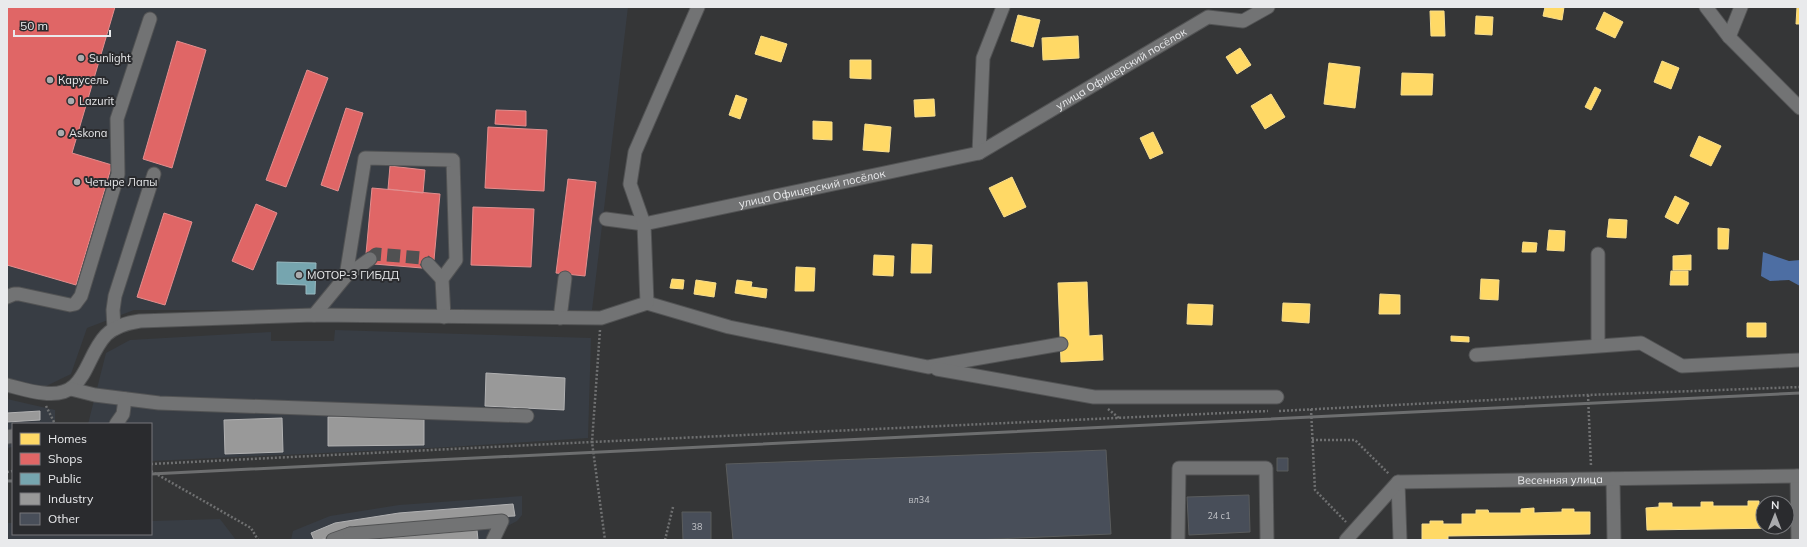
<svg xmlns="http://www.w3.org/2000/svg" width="1807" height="547" viewBox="0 0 1807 547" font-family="Mulish,sans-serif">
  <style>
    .built { fill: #383d44 }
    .water { fill: #4d6ea3 }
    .homes { fill: #ffd966; stroke: #f8de8e }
    .shops { fill: #e06666; stroke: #e38e8e }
    .public { fill: #76a5af; stroke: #98bac1 }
    .industry { fill: #999; stroke: #b1b1b2 }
    .building { fill: #484e59; stroke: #5a5c5d }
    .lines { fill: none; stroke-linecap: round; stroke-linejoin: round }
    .minor-tunnel { stroke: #505152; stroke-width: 13; stroke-dasharray: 13 6; stroke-linecap: butt }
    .minor-casing { stroke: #525354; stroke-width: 15 }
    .path { stroke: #6f7071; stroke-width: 2.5; stroke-dasharray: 2 2; stroke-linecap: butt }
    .minor { stroke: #727374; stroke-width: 13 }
    .rail { stroke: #6d6e6f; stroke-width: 3 }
    .poi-dot { fill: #aaabad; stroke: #2a2b2e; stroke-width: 1.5 }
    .labels { text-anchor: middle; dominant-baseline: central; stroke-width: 4; stroke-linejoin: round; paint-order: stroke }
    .number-label { font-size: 9px; fill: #c1c3c7 }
    .poi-label { font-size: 11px; fill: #e9eaec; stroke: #2a2b2e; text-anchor: start }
    .street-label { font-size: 11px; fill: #e9eaec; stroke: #2a2b2e }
  </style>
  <rect width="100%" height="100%" fill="#353637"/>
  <path class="built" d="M7 7H628L592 310H134L87 328 71 374 36 391 7 383Z
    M335 330 591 338 588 438 450 447 151 461V424H88L106 353 130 340 271 332V341H334Z
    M7 399 55 410V424H13V447L7 448Z
    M522 496V515L517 521 504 528 500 540H291L293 531 330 516 399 505Z
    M220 519 236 540H7V523H13V534H151V521Z"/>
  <path class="water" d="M1763 252 1789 261 1800 260V286L1789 280 1770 281 1761 276Z"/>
  <path class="homes" d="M1545 7H1564L1562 20 1543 16Z
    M1797 7H1800V24H1796Z
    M1430 11H1444L1445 36H1431Z
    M1604 12 1623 22 1615 38 1596 29Z
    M1018 15 1040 20 1033 47 1011 41Z
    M1476 16 1493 17 1492 35 1475 34Z
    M761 36 787 44 781 62 755 54Z
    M1078 36 1079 58 1043 60 1042 38Z
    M1240 48 1251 65 1237 74 1226 57Z
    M850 60H871V79L850 78Z
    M1662 61 1679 68 1671 89 1654 82Z
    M1329 63 1360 67 1355 108 1324 104Z
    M1402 73 1433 74 1432 95H1401Z
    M1595 87 1601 90 1591 110 1585 107Z
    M1271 94 1285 117 1265 129 1251 106Z
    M736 95 747 99 740 119 729 115Z
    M934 99 935 116 915 117 914 100Z
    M813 121 832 122V140L813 139Z
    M865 124 891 127 889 152 863 150Z
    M1153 132 1163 153 1150 159 1140 138Z
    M1699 136 1721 146 1711 166 1690 156Z
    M1012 177 1026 207 1004 217 989 188Z
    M1675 196 1689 203 1678 224 1665 217Z
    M1609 219 1627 220 1626 238 1607 237Z
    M1718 228 1729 229 1728 249H1718Z
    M1549 230 1565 231 1564 251 1547 250Z
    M1523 242 1537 243 1536 252H1522Z
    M912 244 932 245 931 273H911Z
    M874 255 894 256 893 276 873 275Z
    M1691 255V270H1673V256Z
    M796 267 815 268 814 291H795Z
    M1671 271H1688V285H1670Z
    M672 279 684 280 683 289 670 288Z
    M1481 279 1499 280 1498 300 1480 299Z
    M696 280 716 283 714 297 694 294Z
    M737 280 752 282 751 287 767 289 766 298 735 293Z
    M1087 282 1089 336 1102 335 1103 360 1061 362 1058 283Z
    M1380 294 1400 295V314H1379Z
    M1283 303 1310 304 1309 323 1282 321Z
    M1188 304 1213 305 1212 325 1187 324Z
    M1747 323H1766V337H1747Z
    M1451 336 1469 337V342L1451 341Z
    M1748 501H1759V506H1763V527L1775 528 1647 530 1646 508 1659 507V503H1672V507H1701V502H1713V506H1748Z
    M1534 508V513L1562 512V509H1574V512H1590V534L1448 536V540H1422V524H1430V521H1443V524H1462V514H1476V510H1488L1489 513H1521V509Z"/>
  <path class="shops" d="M7 7H115L72 153 112 165 76 285 7 265Z
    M177 41 206 50 172 168 143 159Z
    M307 70 328 78 286 187 266 180Z
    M346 108 363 113 338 191 321 185Z
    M496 110 526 111V126L495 124Z
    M488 127 547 130 544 191 485 188Z
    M390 166 425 170 423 193 388 189Z
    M568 179 596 182 585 276 556 273Z
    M372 188 440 194 434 260 422 268 374 264 366 254Z
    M256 204 277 213 253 270 232 261Z
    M473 207 534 209 531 267 471 265Z
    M164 213 192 222 165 305 137 297Z"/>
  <path class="public" d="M277 262 316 263 315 294H306V285L277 284Z"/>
  <path class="industry" d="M486 373 565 378 564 410 485 406Z
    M40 411V420L7 422V413Z
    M424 416V445L328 446V417Z
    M282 418 283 452 225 454 224 420Z
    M513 504 515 516 448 519 356 530 320 540H314L311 533 335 523 399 513Z
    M477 530 478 540H377V539Z"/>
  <path class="building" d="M1106 450 1111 534 973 540H733L726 464Z
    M1277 458H1288V471H1277Z
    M1249 495 1250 532 1189 535 1187 497Z
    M682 512H711V540H683Z"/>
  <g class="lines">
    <path class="minor-tunnel" d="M370 259 376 254 422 258 428 264"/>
    <g class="minor-casing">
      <g id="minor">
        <path d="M1706 7 1729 37 1800 108"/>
        <path d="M1729 37 1741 7"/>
        <path d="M979 153 983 58 1003 7"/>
        <path id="s1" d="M606 219 644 224 979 153 1208 17 1243 21 1268 7"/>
        <path d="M1598 254V345"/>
        <path d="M428 264 442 279"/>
        <path d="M346 276 370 259"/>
        <path d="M7 297 14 294H19L70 305 75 304 81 296 118 174 117 119 150 19"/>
        <path d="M647 303 729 327 928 367 1061 344"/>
        <path d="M314 315 346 276 365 158 453 160 456 260 442 279 444 317"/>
        <path d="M560 318 565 278"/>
        <path d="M114 329 113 310 115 296 154 174"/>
        <path d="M1476 355 1641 343 1682 366 1800 360"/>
        <path d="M937 369 1094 397H1277"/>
        <path d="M7 385C19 388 31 392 43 393 87 399 84 358 106 335 115 326 127 323 140 321L314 315 601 318 647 303 644 224 630 184 635 152 698 7"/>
        <path d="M71 389 95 395 159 403 527 416"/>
        <path d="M116 424 123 414 125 399"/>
        <path d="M7 437 13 436"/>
        <path d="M1797 476 1798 540"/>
        <path d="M1613 479 1614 540"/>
        <path d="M1398 482 1400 540"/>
        <path d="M333 540 350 534"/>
        <path d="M356 540 350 534 502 521 493 540"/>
        <path d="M1178 540 1179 468H1266L1267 540"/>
        <path id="s2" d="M1346 540 1398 482 1800 476"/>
      </g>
    </g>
    <path class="path" d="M600 330 592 442 1268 411
      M1588 395 1591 466
      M46 406 55 424
      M1108 409 1119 418
      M1311 409 1315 490 1346 522
      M1279 411 1588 395 1800 387
      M1312 440H1355L1389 474
      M151 464 592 442 605 540
      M151 471 251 528 258 540
      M7 472 13 471
      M665 540 673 507"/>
    <use href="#minor" class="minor"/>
    <path class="rail" d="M151 474 1800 393
      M7 481H13"/>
  </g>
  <g class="poi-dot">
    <circle cx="81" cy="58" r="4"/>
    <circle cx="50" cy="80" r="4"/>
    <circle cx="71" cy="101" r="4"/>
    <circle cx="61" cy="133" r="4"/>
    <circle cx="77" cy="182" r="4"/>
    <circle cx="299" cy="275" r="4"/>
  </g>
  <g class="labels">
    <g class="number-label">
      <text x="919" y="499">вл34</text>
      <text x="1219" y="515">24 с1</text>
      <text x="697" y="526">38</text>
    </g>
    <g class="poi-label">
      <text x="89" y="58">Sunlight</text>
      <text x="58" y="80">Карусель</text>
      <text x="79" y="101">Lazurit</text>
      <text x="69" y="133">Askona</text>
      <text x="85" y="182">Четыре Лапы</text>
      <text x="307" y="275">МОТОР-3 ГИБДД</text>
    </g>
    <g class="street-label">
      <text stroke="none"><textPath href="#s1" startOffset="546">улица Офицерский посёлок</textPath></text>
      <text stroke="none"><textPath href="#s1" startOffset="210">улица Офицерский посёлок</textPath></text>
      <text stroke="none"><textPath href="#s2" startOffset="240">Весенняя улица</textPath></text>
    </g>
  </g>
  <rect width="1807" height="547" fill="none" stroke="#e9eaec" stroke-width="16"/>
  <rect x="12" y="423" width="140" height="112" fill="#2a2b2e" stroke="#76777a"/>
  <rect x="20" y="433" width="20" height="12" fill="#ffd966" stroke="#76777a"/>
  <text x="48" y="443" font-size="12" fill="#e9eaec">Homes</text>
  <rect x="20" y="453" width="20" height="12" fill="#e06666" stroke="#76777a"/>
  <text x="48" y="463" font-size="12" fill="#e9eaec">Shops</text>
  <rect x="20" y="473" width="20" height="12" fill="#76a5af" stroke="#76777a"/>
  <text x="48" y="483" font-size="12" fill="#e9eaec">Public</text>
  <rect x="20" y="493" width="20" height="12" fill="#999999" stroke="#76777a"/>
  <text x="48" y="503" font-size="12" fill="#e9eaec">Industry</text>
  <rect x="20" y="513" width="20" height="12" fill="#484e59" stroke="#76777a"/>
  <text x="48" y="523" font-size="12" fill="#e9eaec">Other</text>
  <g transform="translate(1775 515) rotate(1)"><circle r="19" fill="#2a2b2e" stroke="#76777a"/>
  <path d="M0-3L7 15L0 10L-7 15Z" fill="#aaabad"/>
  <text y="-6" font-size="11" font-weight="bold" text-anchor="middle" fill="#e9eaec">N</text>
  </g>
  <path d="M14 30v6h96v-6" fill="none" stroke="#e9eaec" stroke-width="2"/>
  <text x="20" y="30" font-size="12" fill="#e9eaec" stroke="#2a2b2e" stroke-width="3" paint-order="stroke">50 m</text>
</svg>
